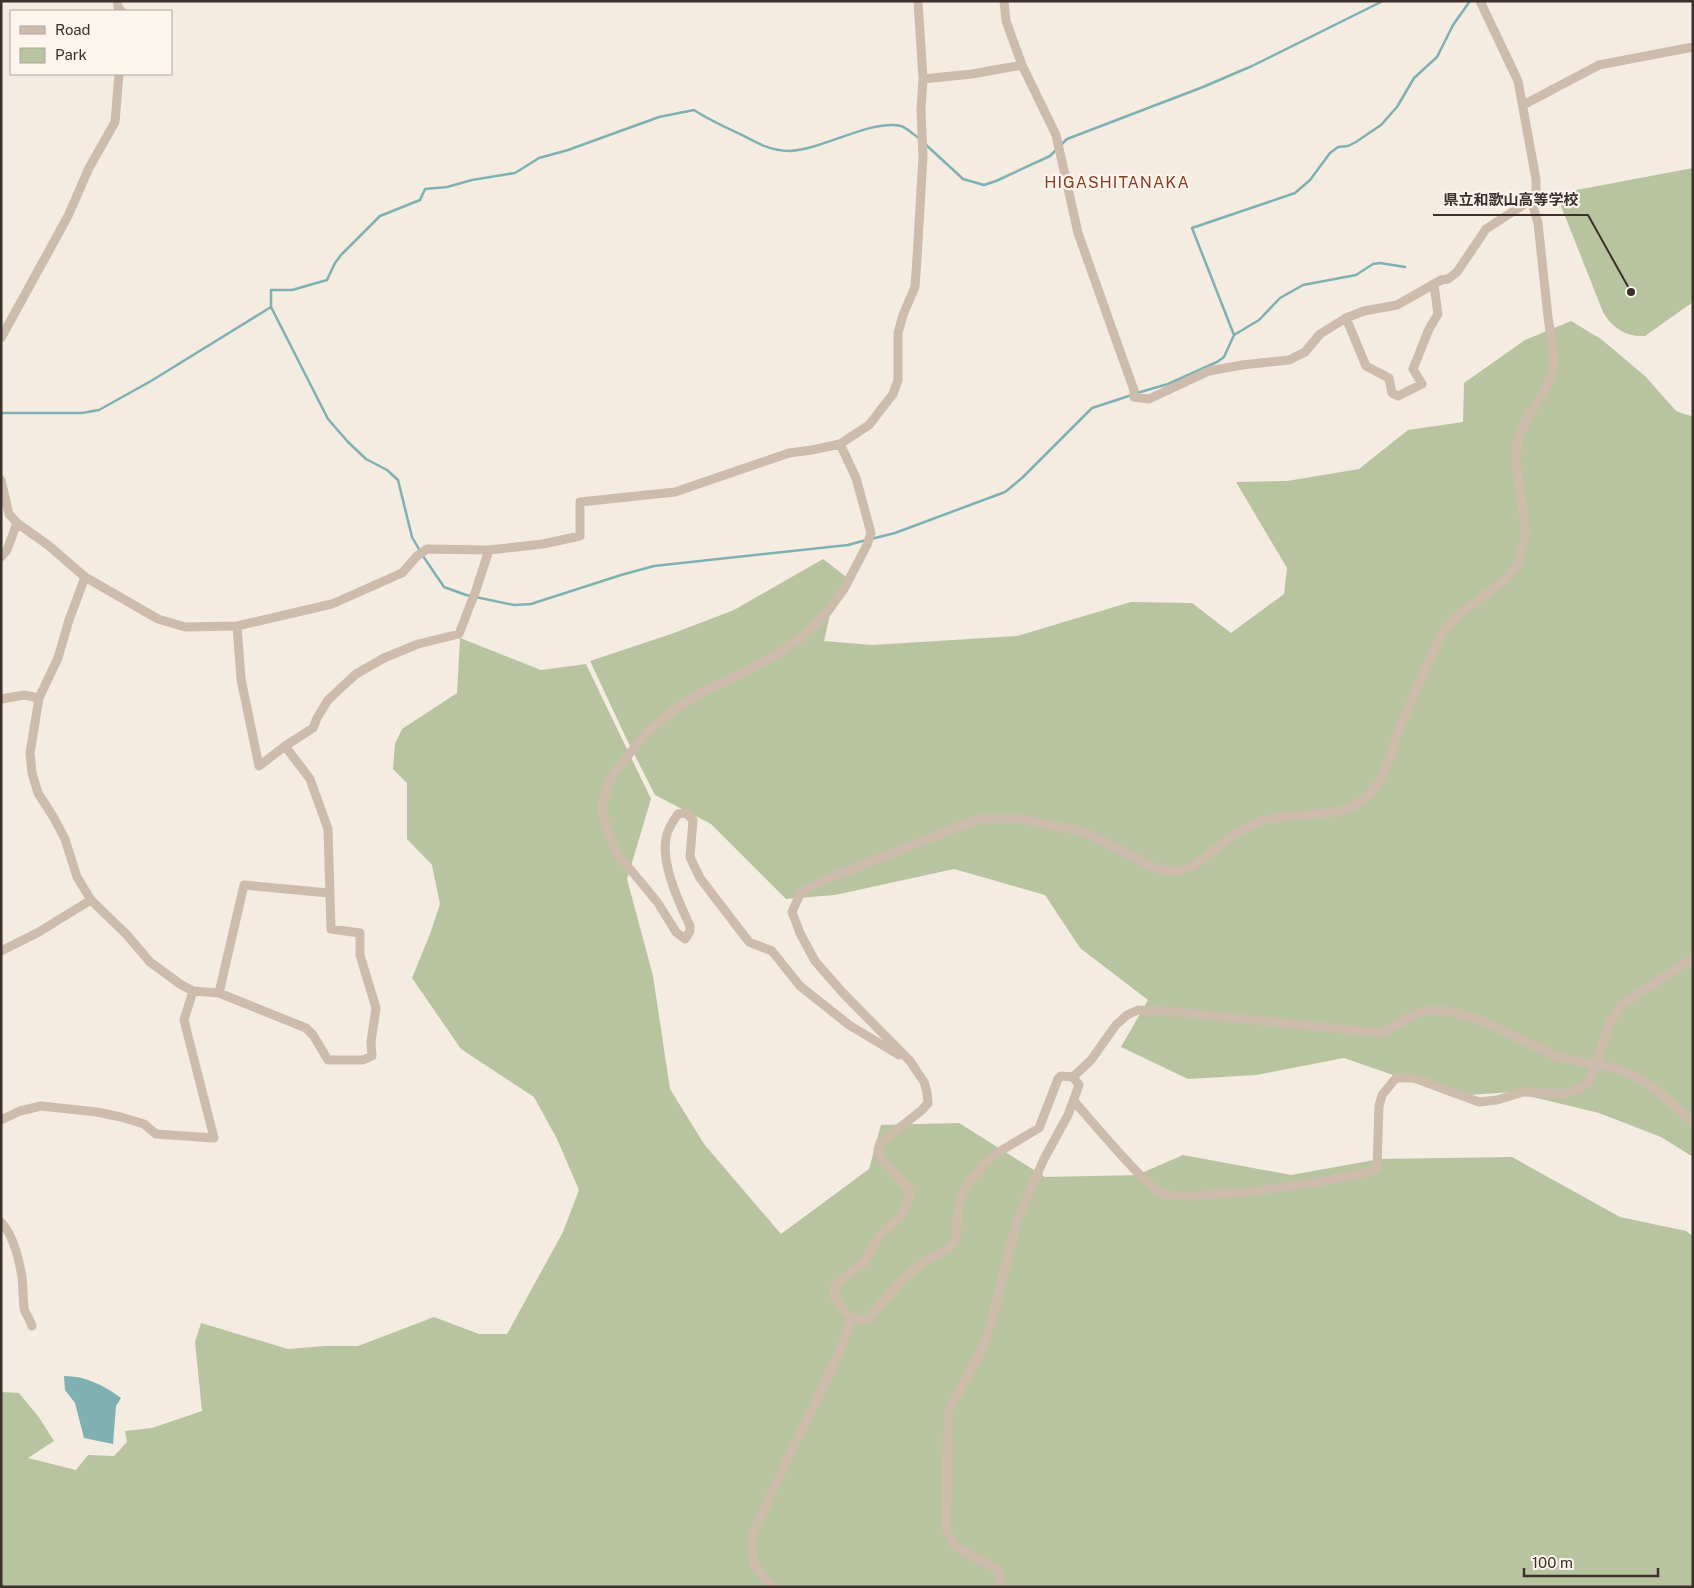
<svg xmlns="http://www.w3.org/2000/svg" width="1694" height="1588" viewBox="0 0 1694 1588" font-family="'Public Sans','Noto Sans JP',sans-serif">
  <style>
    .green { fill: #b8c4a0 }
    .water { fill: #7fb0b2 }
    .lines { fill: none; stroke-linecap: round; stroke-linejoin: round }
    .stream { stroke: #7fb0b2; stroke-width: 2.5 }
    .street { stroke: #cdbbac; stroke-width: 9 }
    .labels { text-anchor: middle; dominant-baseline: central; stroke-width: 4.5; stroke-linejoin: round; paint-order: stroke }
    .quarter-label { font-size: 16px; letter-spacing: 1px; fill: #8c3b22; stroke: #fbf5ee }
    .leader { fill: none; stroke: #3b302b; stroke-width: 2 }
    .callout-dot { fill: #3b302b; stroke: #fbf5ee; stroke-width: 2 }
    .callout-label { font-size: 15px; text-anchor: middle; font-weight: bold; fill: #3b302b; stroke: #fbf5ee; stroke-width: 4.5; stroke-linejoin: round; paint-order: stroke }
  </style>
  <rect width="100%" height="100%" fill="#f4ebe1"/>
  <path class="green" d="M1693 168V302L1645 336C1626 337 1612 328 1603 312L1561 206C1561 198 1564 195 1571 191Z
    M1571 321 1601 339 1645 376 1676 411 1693 417V1157L1661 1137 1599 1113 1512 1092 1454 1096 1344 1058 1256 1075 1188 1079 1121 1047 1148 1000 1080 948 1045 895 954 869 835 895 786 899 711 824 655 795 628 742 590 661 674 633 734 610 823 559 849 579 833 601 824 641 872 645 1017 636 1131 602 1192 603 1231 633 1284 594 1287 568 1236 482 1287 481 1359 469 1408 430 1463 422 1464 383 1525 340Z
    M460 638 541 670 586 664 651 799 627 879 653 976 670 1089 704 1144 781 1234 869 1169 881 1125 959 1123 1045 1177 1137 1175 1183 1155 1291 1175 1380 1159 1512 1157 1620 1217 1686 1231 1693 1236V1587H1V1392L19 1393 38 1416 54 1441 28 1458 76 1470 88 1455 114 1456 127 1442 125 1431 152 1428 202 1411 195 1342 201 1323 288 1349 325 1346H358L434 1317 479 1334H507L563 1232 579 1190 557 1139 534 1097 461 1049 412 978 430 934 440 904 432 865 407 839V783L393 769 395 744 402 729 457 693Z"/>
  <path class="water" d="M64 1376C86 1376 103 1385 121 1398L116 1406 113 1444 84 1438 75 1403 65 1390Z"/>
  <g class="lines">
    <path class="stream" d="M924 143 963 179 984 185 996 181 1050 156 1057 149
      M1061 145 1067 139 1203 87 1252 66 1383 1
      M1234 335 1192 228 1295 193 1310 180 1330 153 1338 147 1348 146 1356 142 1381 125 1397 107 1414 78 1437 57 1453 25 1470 1
      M1137 393 1168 384 1217 362 1224 357 1234 335 1259 320 1280 298 1303 285 1356 275 1373 264 1380 263 1405 267
      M1 413H82L99 410 151 381 271 307
      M871 539 895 533 1005 492 1022 478 1092 408 1132 395
      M420 551 412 537 398 480 387 470 366 459 348 442 328 419 271 307V290H292L327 280 335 263 341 255 380 216 420 200 425 189 447 187 472 180 515 173 539 158 568 150 659 117 694 110C709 120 725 127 742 135 757 143 771 151 789 151 822 150 871 119 901 126 907 128 914 135 920 139
      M423 556 444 587 466 595 514 605 531 604 621 575 654 566 848 545 866 540"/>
    <path class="street" d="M117 1 118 7 121 11
      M1004 1 1006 21 1022 65 1056 135 1078 233 1121 354 1134 390V397L1149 399 1209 371 1242 365 1289 360 1305 352 1320 334 1346 318 1364 311 1397 305 1441 280 1448 279 1457 272 1486 229 1531 200 1536 193V179L1518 81 1480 1
      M923 79 972 74 1022 65
      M1523 105 1599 65 1693 47
      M1346 318 1366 366 1389 378 1392 393 1398 396 1422 384 1413 369 1429 329 1438 314 1434 285
      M1 338 68 216 89 168 115 122 119 74
      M840 444 856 478 871 533 867 545 844 589 825 615 805 634 779 653 743 673 704 691 674 710 646 733 611 777 606 791 602 808 606 828 616 852 658 903 676 932 685 939 690 931V926C679 902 659 861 667 834 669 827 674 820 678 814L686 813 693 820 690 857 700 878 749 942 772 951 800 986 849 1025 899 1055
      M1 480 9 514 17 523 48 545 85 577 158 619 185 627 237 626 332 604 402 573 417 556 427 549 489 550 543 544 580 536V502L675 492 789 453 812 450 840 444 869 425 893 394 898 380V333L903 315 915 287 917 258 923 157 921 110 923 79 918 1
      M1 557 7 550 17 523
      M85 577 69 620 58 658 39 698 30 753 32 773 38 793 54 818 65 839 77 877 91 900 127 935 150 962 180 984 193 991 219 993 306 1028 313 1035 328 1060H363L372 1056 371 1042 376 1008 360 955V933L331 929 328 829 310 779 285 746
      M237 626 241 679 259 766 285 746 313 728 317 718 328 700 356 674 384 658 418 644 459 634 476 590 489 550
      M1 699 24 695 39 698
      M1 951 37 933 91 900
      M219 993 244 885 329 893
      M1074 1101C1088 1117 1148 1189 1163 1194 1190 1202 1352 1181 1377 1168L1379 1106 1382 1095 1396 1078H1414L1479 1102 1497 1100 1523 1092 1564 1094 1575 1091 1585 1085 1592 1076 1609 1024 1621 1005 1693 958
      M1 1120 20 1111 41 1106 97 1112 121 1117 144 1124 156 1134 214 1138 184 1020 193 991
      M1 1222C13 1235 19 1259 22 1277 23 1287 23 1298 24 1308 25 1314 30 1319 32 1326
      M851 1319 834 1297 835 1285 864 1262 879 1236 903 1214 909 1200V1189L881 1158 878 1150 880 1143 922 1110 928 1103 927 1092 924 1082 910 1061 843 993 815 961 800 933 792 912 801 892 824 880 981 818 1020 819 1082 831 1157 869 1176 871 1192 867 1235 834 1260 821 1289 816 1338 812 1354 806 1369 795 1380 781 1388 763 1401 724 1441 634 1457 616 1505 580 1518 564 1525 536 1524 519 1516 463 1517 442 1525 422 1545 390 1553 372V351L1548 317 1538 223 1531 200
      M851 1319H868L902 1280 925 1261 949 1248 956 1239 958 1208 964 1190 969 1182 984 1164 997 1153 1039 1128 1058 1079 1061 1076 1073 1077 1091 1060 1116 1025 1127 1015 1138 1010 1177 1012 1381 1033C1395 1028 1411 1013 1425 1011 1468 1004 1521 1043 1560 1057 1584 1064 1611 1064 1634 1076 1657 1088 1674 1105 1693 1123
      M773 1587 754 1565 751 1536 840 1351 851 1319
      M1000 1587 999 1570 962 1551 954 1544 946 1528 948 1412 984 1345 991 1322 1018 1218 1044 1159 1068 1115 1079 1085 1073 1077"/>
  </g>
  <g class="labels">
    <g class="quarter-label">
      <text x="1117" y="182">HIGASHITANAKA</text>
    </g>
  </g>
  <path class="leader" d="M1631 292L1588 215H1433"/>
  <circle class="callout-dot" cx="1631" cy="292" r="5"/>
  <g class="callout-label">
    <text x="1511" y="205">県立和歌山高等学校</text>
  </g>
  <rect width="1694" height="1588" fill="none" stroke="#3b302b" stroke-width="5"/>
  <rect x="10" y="10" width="162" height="65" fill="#fbf5ee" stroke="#aea6a0"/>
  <rect x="20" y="26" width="25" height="8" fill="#cdbbac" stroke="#aea6a0"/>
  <text x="55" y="35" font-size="15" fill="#3b302b">Road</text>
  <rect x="20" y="48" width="25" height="15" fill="#b8c4a0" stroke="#aea6a0"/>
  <text x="55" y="60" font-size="15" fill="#3b302b">Park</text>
  <path d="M1524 1568v8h134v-8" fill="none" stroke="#3b302b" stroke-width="2.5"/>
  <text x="1532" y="1568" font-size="15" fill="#3b302b" stroke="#fbf5ee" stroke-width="4" paint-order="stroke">100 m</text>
</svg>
